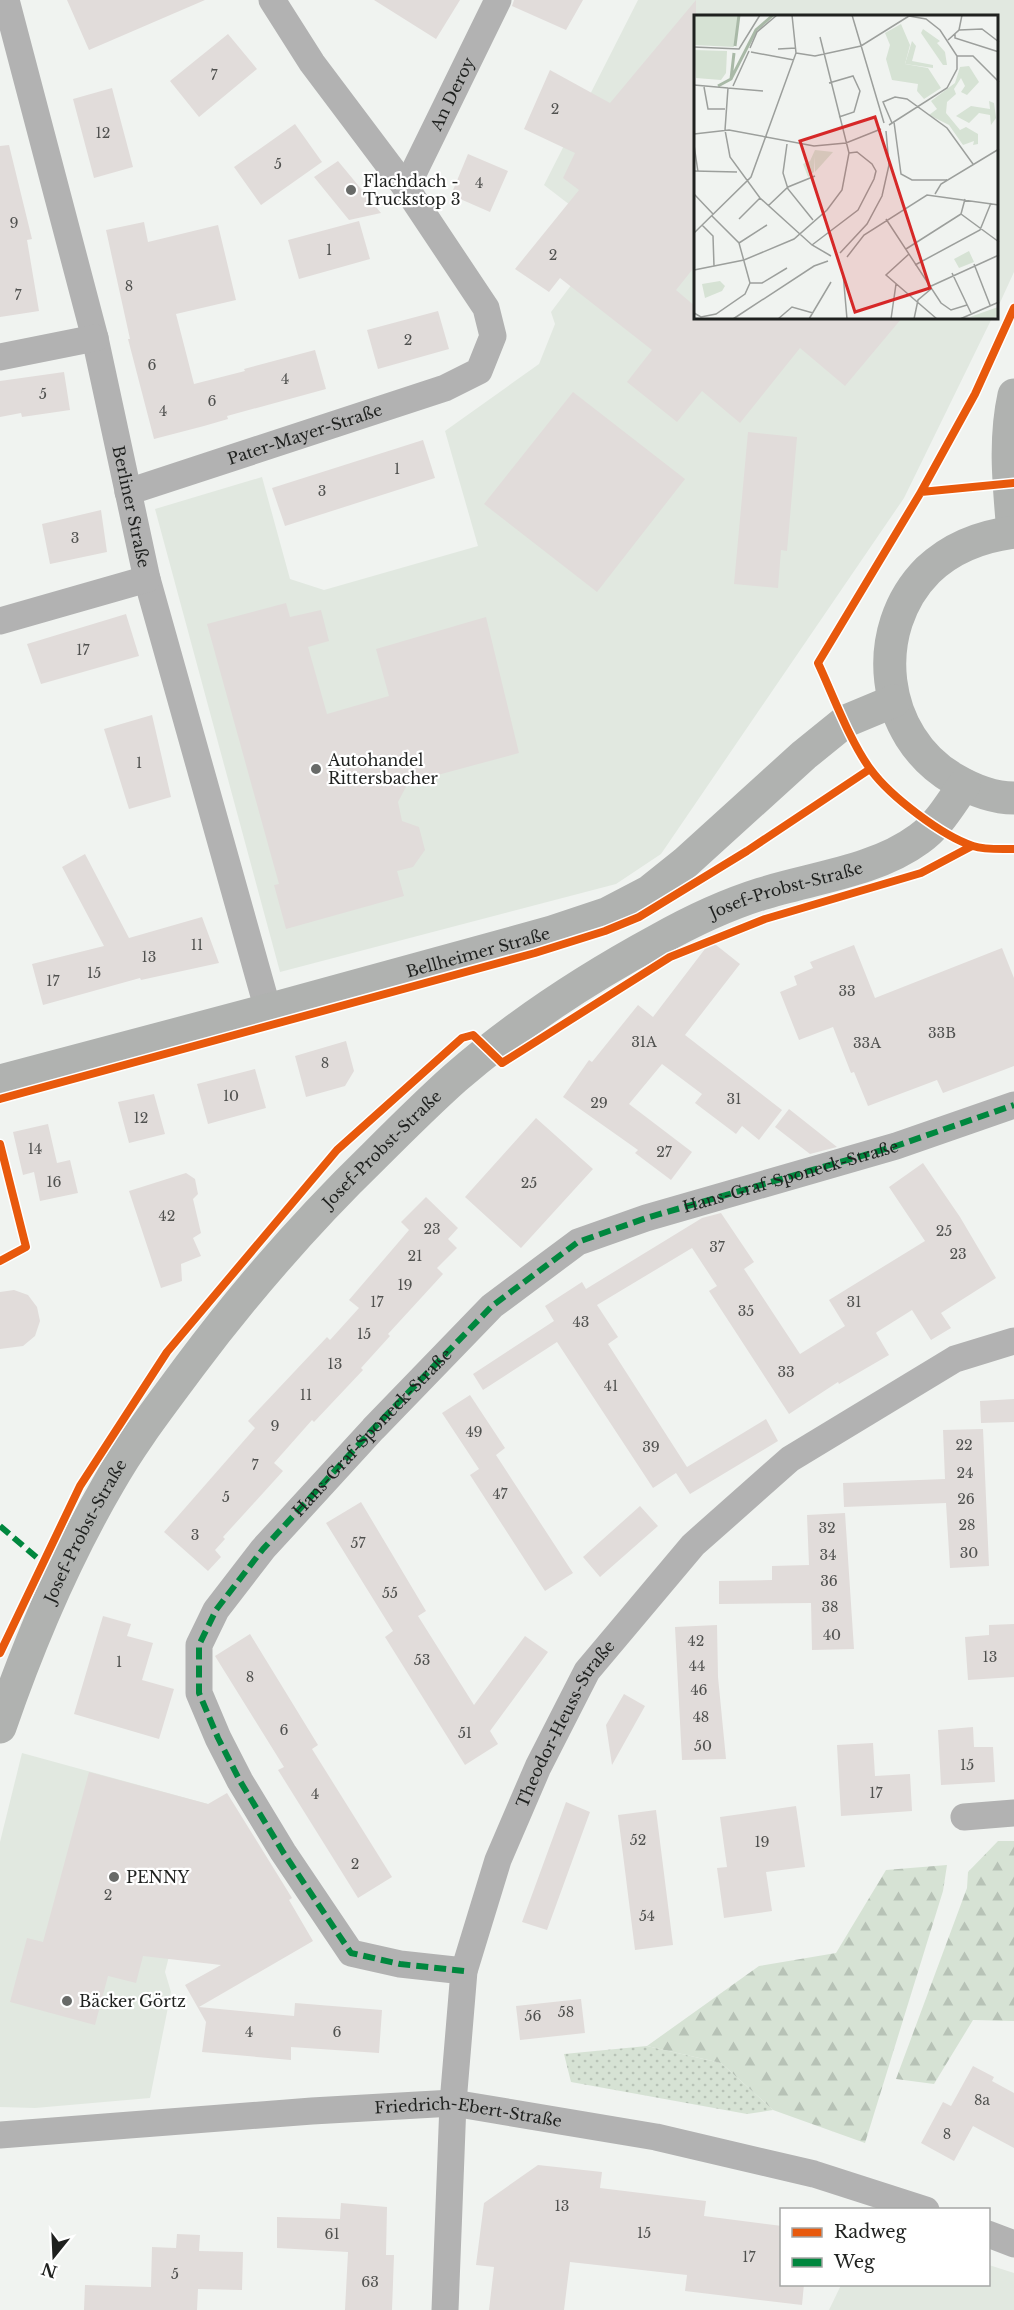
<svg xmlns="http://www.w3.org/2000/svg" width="1014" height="2310" viewBox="0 0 1014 2310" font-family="'Libre Baskerville',serif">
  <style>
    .built { fill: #e1e8e0 }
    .grass { fill: url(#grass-dots) }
    .forest { fill: url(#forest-firs) }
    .building { fill: #e1dcda }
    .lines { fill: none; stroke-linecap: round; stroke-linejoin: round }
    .street { stroke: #b2b2b2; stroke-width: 27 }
    .secondary { stroke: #b0b2b0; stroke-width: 33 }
    .quiet { stroke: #00873e; stroke-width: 6; stroke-dasharray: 12 6; stroke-linecap: butt }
    .cycleway-casing { stroke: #fff; stroke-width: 11 }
    .cycleway { stroke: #e8590c; stroke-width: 8 }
    .poi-dot { fill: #686a68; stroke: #fff; stroke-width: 2 }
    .labels { text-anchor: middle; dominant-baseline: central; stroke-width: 4.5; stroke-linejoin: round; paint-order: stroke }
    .number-label { font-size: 14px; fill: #50514f }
    .street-label { font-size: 16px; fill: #1f211f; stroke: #fff }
    .poi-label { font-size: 16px; fill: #1f211f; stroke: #fff; text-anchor: start }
    .inset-river { fill: none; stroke: #a9b9a7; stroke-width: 3 }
    .inset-road { fill: none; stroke: #9c9f9c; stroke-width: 1.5 }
    .view { fill: #d62828; fill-opacity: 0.15; stroke: #d62828; stroke-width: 3 }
    .inset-edge { fill: none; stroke: #1f211f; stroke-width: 3 }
  </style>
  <defs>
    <pattern id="grass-dots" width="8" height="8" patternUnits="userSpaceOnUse" patternTransform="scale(1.5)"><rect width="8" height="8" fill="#d6e2d4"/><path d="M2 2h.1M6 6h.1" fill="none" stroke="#b7c2b6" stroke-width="1.8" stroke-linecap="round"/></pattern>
    <pattern id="forest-firs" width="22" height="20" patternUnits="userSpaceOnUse" patternTransform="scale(1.5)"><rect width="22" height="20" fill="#d6e2d4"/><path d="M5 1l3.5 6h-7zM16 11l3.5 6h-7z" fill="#b7c2b6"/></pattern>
  </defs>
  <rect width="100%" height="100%" fill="#f0f3f0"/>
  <path class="built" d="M638 0H1014V272L998 307V16H696V318H992L904 498 661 854 616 884 280 972 155 509 262 477 290 579 324 590 478 546 445 431 539 364 555 324 551 312 609 235 544 185Z
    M22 1753 208 1804 165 1972 171 1992 150 2098 35 2108 0 2107V1842Z
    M989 2265 1014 2273V2310H829L841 2285 988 2284Z"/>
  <path class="grass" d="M647 2046 721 2063 773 2110 747 2114 571 2082 564 2054Z"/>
  <path class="forest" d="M998 1841H1014V2021L973 2020 934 2084 896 2079 967 1888 968 1872Z
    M947 1865 943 1891 865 2143 773 2110 721 2063 647 2046 759 1966 836 1953 886 1870Z"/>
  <path class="building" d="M67 0H205L89 50Z
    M374 0H460L436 39Z
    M514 0H583L566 30 512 6Z
    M696 0V265L676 290 696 307V318H902L845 386 800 348 740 423 702 391 677 422 627 382 652 350 560 278 549 292 515 269 579 190 563 178 575 153 524 129 550 70 610 103Z
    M228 34 257 69 199 117 170 81Z
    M112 88 133 167 94 178 73 99Z
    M295 124 322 162 261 205 234 167Z
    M9 145 32 239 27 240 39 311 0 317V146Z
    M468 154 508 171 490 212 451 195Z
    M338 161 381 213 349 220 314 177Z
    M359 221 370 259 299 279 288 240Z
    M144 222 148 242 218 225 236 300 176 314 194 384 245 371 244 369 315 350 326 389 227 416 228 419 204 426 154 439 128 339H130L106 230Z
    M438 311 449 349 378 369 367 330Z
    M64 372 70 410 22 417 21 413 0 417V381Z
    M573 392 685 479 597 592 484 504Z
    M748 432 797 437 787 551 781 550 778 588 734 584Z
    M423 440 435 478 285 526 272 488Z
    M101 510 107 552 50 564 42 524Z
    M286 603 290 617 321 610 329 641 308 647 327 714 389 696 376 649 486 617 519 753 408 783 398 802 402 821 419 827 425 850 413 867 397 871 404 896 286 929 274 885 279 884 207 624Z
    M126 614 139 656 41 684 27 644Z
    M152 715 171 797 129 809 104 729Z
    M85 854 129 938 202 917 219 963 141 980 140 978 43 1005 32 964 104 946 62 867Z
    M711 941 740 964 685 1035 782 1110 759 1140 742 1126 736 1134 695 1103 702 1094 662 1064 629 1104 692 1152 671 1180 635 1153 638 1150 563 1097 589 1060 592 1062 638 1005 653 1017Z
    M854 945 875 998 1002 948 1014 978V1066L943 1093 937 1080 868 1106 854 1072 851 1073 833 1027 799 1040 780 992 797 985 794 976 813 968 810 962Z
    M346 1041 354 1071 345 1086 306 1097 295 1056Z
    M255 1069 266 1108 208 1124 197 1084Z
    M154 1094 165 1134 129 1143 118 1102Z
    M789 1109 837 1147 810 1154 775 1127Z
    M536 1118 593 1169 521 1248 465 1197Z
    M48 1124 57 1163 70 1160 78 1193 40 1201 34 1172 23 1175 13 1132Z
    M923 1163 960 1217 996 1278 941 1313 951 1328 931 1340 912 1310 877 1332 876 1333 889 1355 839 1384 838 1382 789 1414 709 1291 717 1286 692 1248 597 1305 618 1337 608 1344 687 1467 766 1419 778 1441 690 1494 676 1473 653 1488 557 1342 483 1390 473 1374 554 1321 545 1306 582 1282 586 1289 702 1218 721 1213 754 1262 744 1269 800 1354 845 1326 829 1300 925 1241 889 1187Z
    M186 1173 195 1179 198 1194 193 1199 201 1233 193 1238 201 1256 181 1264 182 1281 161 1288 129 1191Z
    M426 1197 458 1228 448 1239 457 1248 437 1268 443 1274 388 1334 390 1336 361 1368 363 1370 314 1422 312 1420 274 1463 283 1471 223 1537 225 1539 215 1550 221 1557 208 1571 164 1532 255 1428 248 1421 327 1337 330 1340 359 1308 349 1300 409 1230 401 1222Z
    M14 1290 28 1295 37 1307 40 1321 35 1336 23 1346 0 1349V1292Z
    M470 1395 505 1448 496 1455 573 1573 545 1591 470 1475 479 1469 442 1413Z
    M1014 1399V1422L981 1423 980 1401Z
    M983 1429 989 1566 950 1568 946 1503 844 1507 843 1483 945 1479 943 1430Z
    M361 1502 426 1611 418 1616 474 1705 525 1636 548 1652 490 1731 498 1744 465 1765 385 1637 393 1631 326 1523Z
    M640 1506 658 1526 600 1577 583 1557Z
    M845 1513 854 1649 812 1650 811 1603 719 1604V1581L772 1580V1566L809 1565 807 1515Z
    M103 1616 131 1624 127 1636 153 1643 142 1680 174 1689 159 1739 74 1714Z
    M1014 1624V1677L968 1680 965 1637 989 1635V1625Z
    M717 1625 718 1677 726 1759 682 1760 675 1627Z
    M250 1634 318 1745 312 1749 392 1877 358 1898 278 1770 284 1767 215 1656Z
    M624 1694 645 1706 612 1765 606 1725Z
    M973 1727 974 1747H993L995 1782 941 1785 938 1730Z
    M873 1743 875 1776 910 1774 912 1811 841 1816 837 1745Z
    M89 1772 208 1804 227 1793 292 1898 289 1900 313 1941 199 2007 294 2016 295 2003 382 2010 379 2053 291 2047V2060L202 2052 206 2022 185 1985 221 1965 143 1956 136 1983 108 1976 95 2025 10 2002 27 1938 43 1942Z
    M566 1802 590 1812 547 1930 522 1922Z
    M796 1806 805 1867 766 1872 772 1911 724 1918 717 1868 727 1867 720 1817Z
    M656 1810 673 1945 635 1950 618 1815Z
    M581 1999 585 2033 520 2040 516 2006Z
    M973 2066 994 2077 992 2081 1014 2093V2148L973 2126 954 2161 921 2143 943 2102 951 2106Z
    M538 2165 602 2172 600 2188 706 2201 704 2216 782 2226V2284H804L802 2305 685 2291 687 2275 570 2262 564 2310H489L494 2267 476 2265 484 2203Z
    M341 2203 387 2207 386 2255H394L392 2310H345L348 2252 277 2248V2217L340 2219Z
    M177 2234 200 2235 199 2251 243 2252 242 2290 198 2289 197 2310H84L85 2285 151 2287 152 2247 176 2248Z"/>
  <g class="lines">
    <g class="street">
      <path id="s1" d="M6 0 95 338 147 579 268 1010"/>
      <path id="s2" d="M406 188 498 0"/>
      <path d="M0 357 95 338"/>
      <path id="s3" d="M128 492 445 388 479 371 493 336 486 308 406 188 312 63 272 0"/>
      <path d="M0 621 147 579"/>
      <path d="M964 1817 1014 1813"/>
      <path d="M464 1971 400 1964 351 1953 283 1852 240 1781 218 1738 199 1693V1645L216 1610 263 1549 373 1429 492 1306 578 1242 646 1218 896 1146 1014 1105"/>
      <path id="s4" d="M0 2135 312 2111 453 2103 656 2137 814 2174 926 2210"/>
      <path d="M988 2234 1014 2244"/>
      <path id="s5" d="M445 2310 453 2103 464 1971 498 1860 538 1767 587 1671 693 1545 790 1459 955 1359 1014 1341"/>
    </g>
    <g class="secondary">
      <path d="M1013 532C1009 486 1004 440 1014 395"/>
      <path d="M1014 532C982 536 952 547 928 570 868 630 880 736 954 779 971 789 993 798 1014 798"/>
      <path id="s6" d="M0 1081 268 1010 552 932 606 914 650 891 685 863 804 755 846 721 894 701"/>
      <path id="s7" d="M0 1727C29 1643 64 1560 109 1483 132 1442 161 1405 189 1367 245 1292 306 1222 374 1156 400 1130 427 1103 455 1078 517 1024 586 979 658 940 690 922 726 905 761 894 812 878 876 871 919 839 939 825 950 804 964 785"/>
    </g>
    <g class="quiet">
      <path d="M0 1526 42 1562"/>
      <path id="s8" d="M464 1971 400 1964 351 1953 283 1852 240 1781 218 1738 199 1693V1645L216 1610 263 1549 373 1429 492 1306 578 1242 646 1218 896 1146 1014 1105"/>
    </g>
    <g class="cycleway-casing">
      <path id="cycleway" d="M1014 483 921 492 818 663C833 695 850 742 871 770 890 796 942 836 973 846 985 850 1001 849 1014 849
        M921 492 975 394 1014 308
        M0 1099 535 953 605 931 639 917 747 851 870 769
        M0 1144 26 1247 0 1261
        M0 1653 80 1486 167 1352 337 1150 462 1038 473 1035 502 1063 670 957 765 919 921 873 972 846"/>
    </g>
    <use href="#cycleway" class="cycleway"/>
  </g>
  <g class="poi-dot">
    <circle cx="351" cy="190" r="6"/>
    <circle cx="316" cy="769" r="6"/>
    <circle cx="114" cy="1877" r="6"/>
    <circle cx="67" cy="2001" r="6"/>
  </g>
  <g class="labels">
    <g class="number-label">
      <text x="214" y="75">7</text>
      <text x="555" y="109">2</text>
      <text x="103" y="133">12</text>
      <text x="278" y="164">5</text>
      <text x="479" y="183">4</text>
      <text x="14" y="223">9</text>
      <text x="329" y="250">1</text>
      <text x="553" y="255">2</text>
      <text x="129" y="286">8</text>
      <text x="18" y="295">7</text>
      <text x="408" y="340">2</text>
      <text x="152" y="365">6</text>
      <text x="285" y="379">4</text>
      <text x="43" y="394">5</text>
      <text x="212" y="401">6</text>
      <text x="163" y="411">4</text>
      <text x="397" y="469">1</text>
      <text x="322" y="491">3</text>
      <text x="75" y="538">3</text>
      <text x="83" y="650">17</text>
      <text x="139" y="763">1</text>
      <text x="197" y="945">11</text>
      <text x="149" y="957">13</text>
      <text x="94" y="973">15</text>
      <text x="53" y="981">17</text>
      <text x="847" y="991">33</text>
      <text x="942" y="1033">33B</text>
      <text x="644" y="1042">31A</text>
      <text x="867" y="1043">33A</text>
      <text x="325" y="1063">8</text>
      <text x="231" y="1096">10</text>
      <text x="734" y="1099">31</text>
      <text x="599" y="1103">29</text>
      <text x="141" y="1118">12</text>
      <text x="35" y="1149">14</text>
      <text x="664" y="1152">27</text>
      <text x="54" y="1182">16</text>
      <text x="529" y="1183">25</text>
      <text x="167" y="1216">42</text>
      <text x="432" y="1229">23</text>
      <text x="944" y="1231">25</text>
      <text x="717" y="1247">37</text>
      <text x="958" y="1254">23</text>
      <text x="415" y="1256">21</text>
      <text x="405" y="1285">19</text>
      <text x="377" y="1302">17</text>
      <text x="854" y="1302">31</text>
      <text x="746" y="1311">35</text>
      <text x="581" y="1322">43</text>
      <text x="364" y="1334">15</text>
      <text x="335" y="1364">13</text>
      <text x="786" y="1372">33</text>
      <text x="611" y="1386">41</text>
      <text x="306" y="1395">11</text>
      <text x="275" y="1426">9</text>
      <text x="474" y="1432">49</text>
      <text x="964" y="1445">22</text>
      <text x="651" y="1447">39</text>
      <text x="255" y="1465">7</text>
      <text x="965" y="1473">24</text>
      <text x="500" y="1494">47</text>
      <text x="226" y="1497">5</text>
      <text x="966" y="1499">26</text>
      <text x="967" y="1525">28</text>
      <text x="827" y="1528">32</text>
      <text x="195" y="1535">3</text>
      <text x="358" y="1543">57</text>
      <text x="969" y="1553">30</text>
      <text x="828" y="1555">34</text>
      <text x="829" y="1581">36</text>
      <text x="390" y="1593">55</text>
      <text x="830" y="1607">38</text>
      <text x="832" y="1635">40</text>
      <text x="696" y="1641">42</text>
      <text x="990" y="1657">13</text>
      <text x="422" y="1660">53</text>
      <text x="119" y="1662">1</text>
      <text x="697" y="1666">44</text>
      <text x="250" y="1677">8</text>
      <text x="699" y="1690">46</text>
      <text x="701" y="1717">48</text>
      <text x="284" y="1730">6</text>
      <text x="465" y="1733">51</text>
      <text x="703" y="1746">50</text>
      <text x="967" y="1765">15</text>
      <text x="876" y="1793">17</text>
      <text x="315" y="1794">4</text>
      <text x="638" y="1840">52</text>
      <text x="762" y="1842">19</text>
      <text x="355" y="1864">2</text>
      <text x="108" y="1895">2</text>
      <text x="647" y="1916">54</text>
      <text x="566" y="2012">58</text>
      <text x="533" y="2016">56</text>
      <text x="249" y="2032">4</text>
      <text x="337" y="2032">6</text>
      <text x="982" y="2100">8a</text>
      <text x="947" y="2134">8</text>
      <text x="562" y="2206">13</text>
      <text x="644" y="2233">15</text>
      <text x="332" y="2234">61</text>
      <text x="749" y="2257">17</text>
      <text x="175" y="2274">5</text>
      <text x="370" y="2282">63</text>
    </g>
    <g class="street-label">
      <text stroke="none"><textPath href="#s2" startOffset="105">An Deroy</textPath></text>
      <text stroke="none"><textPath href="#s3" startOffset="186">Pater-Mayer-Straße</textPath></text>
      <text stroke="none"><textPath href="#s1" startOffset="522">Berliner Straße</textPath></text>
      <text stroke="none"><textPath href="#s7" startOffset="1186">Josef-Probst-Straße</textPath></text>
      <text stroke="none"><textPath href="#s6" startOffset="495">Bellheimer Straße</textPath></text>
      <text stroke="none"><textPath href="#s7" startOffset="700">Josef-Probst-Straße</textPath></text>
      <text stroke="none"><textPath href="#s8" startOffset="1244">Hans-Graf-Sponeck-Straße</textPath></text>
      <text stroke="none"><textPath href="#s8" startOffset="740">Hans-Graf-Sponeck-Straße</textPath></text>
      <text stroke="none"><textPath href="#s7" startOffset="214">Josef-Probst-Straße</textPath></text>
      <text stroke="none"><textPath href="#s5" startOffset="608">Theodor-Heuss-Straße</textPath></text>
      <text stroke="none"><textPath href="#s4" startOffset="470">Friedrich-Ebert-Straße</textPath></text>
    </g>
    <g class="poi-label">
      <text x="363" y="181">Flachdach -<tspan x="363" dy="18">Truckstop 3</tspan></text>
      <text x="328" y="760">Autohandel<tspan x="328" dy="18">Rittersbacher</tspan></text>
      <text x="126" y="1877">PENNY</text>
      <text x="79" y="2001">Bäcker Görtz</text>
    </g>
  </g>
  <g transform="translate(694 15)">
    <rect width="304" height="304" fill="#f0f3f0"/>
    <path d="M229 14 246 26 243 28 251 37 253 50H249L227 18ZM304 292V301L297 304 276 302Z" fill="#d6e2d4"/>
    <path d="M218 26 222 31 218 46 239 50V53L211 49ZM275 51 285 67 273 80 267 77 271 71 267 63 260 74 262 79 253 87 252 98 266 115 272 112 284 119V129L279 130 280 126 269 130 255 110 235 100 243 94 237 86 261 68 266 52ZM295 86 300 88 302 103 297 110 296 100 285 98 275 108 262 101 277 91 296 94ZM121 135 139 137 121 157 120 141V157L114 162 109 149 116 146Z" fill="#d6e2d4"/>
    <path d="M0 0H44L40 32 0 30ZM207 9 216 30 211 49 234 53 247 73 230 84 223 76 224 69 198 65 192 44 196 30 191 18ZM0 35 33 36 32 58 27 65 2 63ZM275 236 280 247 265 253 260 244ZM26 266 31 271 28 276 11 283 8 269Z" fill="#d6e2d4"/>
    <path class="inset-river" d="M41 31 45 0M37 64 40 38M24 71 37 64 62 15 79 0"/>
    <path class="inset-road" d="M158 0 190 108M265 15 288 14 305 27M261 19V23L305 37M254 25 265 15 268 0M0 32 45 34 66 0M56 33 63 17 83 0M84 34 102 33M57 37 100 45M102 38 121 41 167 31 215 1M263 41H279L305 67M135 68 159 61 166 76 160 97 145 102M0 70 34 73M39 71 55 36M10 72 14 94H31M69 76 34 73 31 115 36 142 66 183 118 230 137 241M200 107 207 159 218 165H253M198 108 189 87 201 82 213 84 253 113 279 149M195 110 253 73 263 54V41L246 15 232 4 215 1M0 119 35 115 120 131 152 128 187 114M93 129 89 158 94 174 119 205M0 130 4 157M0 156 43 157M0 179 19 199M241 179 247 169 305 134M271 184 267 199 305 227M74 191 94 172 121 161M45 204 66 183M192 204 247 288 257 295 273 290M8 210 19 221 20 251M0 218 57 162 102 38 98 0M45 228 73 210M118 230 164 195 180 164 182 156 178 149 163 137 155 138M212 234 267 199M146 238 173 209 188 181 195 150 192 116M215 239 192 260 243 304M153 242 170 220 233 180 305 190M280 249 296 290M221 250 286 215 297 188M0 255 50 245 100 224 133 195 148 175 155 138 126 22M149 258 153 304M258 258 277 298M56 268H68L93 253M235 272 305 240M0 298 7 302 22 299 51 279 56 268 45 228 18 201M39 304 120 251 134 246M84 304 98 292 119 298M115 304 137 267M197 304 202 269M220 304 224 285 237 274M266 304 305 287"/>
    <path class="view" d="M181 102 236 273 161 297 106 126Z"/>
    <rect width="304" height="304" class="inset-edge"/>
  </g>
  <rect x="780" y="2208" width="210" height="78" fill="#ffffff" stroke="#a5a6a5" stroke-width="1.5"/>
  <rect x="792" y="2228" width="30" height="9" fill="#e8590c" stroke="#a5a6a5" stroke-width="1.5"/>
  <text x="834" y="2238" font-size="18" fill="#1f211f">Radweg</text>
  <rect x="792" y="2258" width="30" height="9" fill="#00873e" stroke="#a5a6a5" stroke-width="1.5"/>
  <text x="834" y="2268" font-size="18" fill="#1f211f">Weg</text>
  <g transform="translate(54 2256) rotate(198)" stroke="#ffffff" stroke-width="4.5" paint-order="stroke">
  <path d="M0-4.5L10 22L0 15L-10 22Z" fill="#1f211f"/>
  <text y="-9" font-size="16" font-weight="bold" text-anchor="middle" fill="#1f211f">N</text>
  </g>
</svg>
